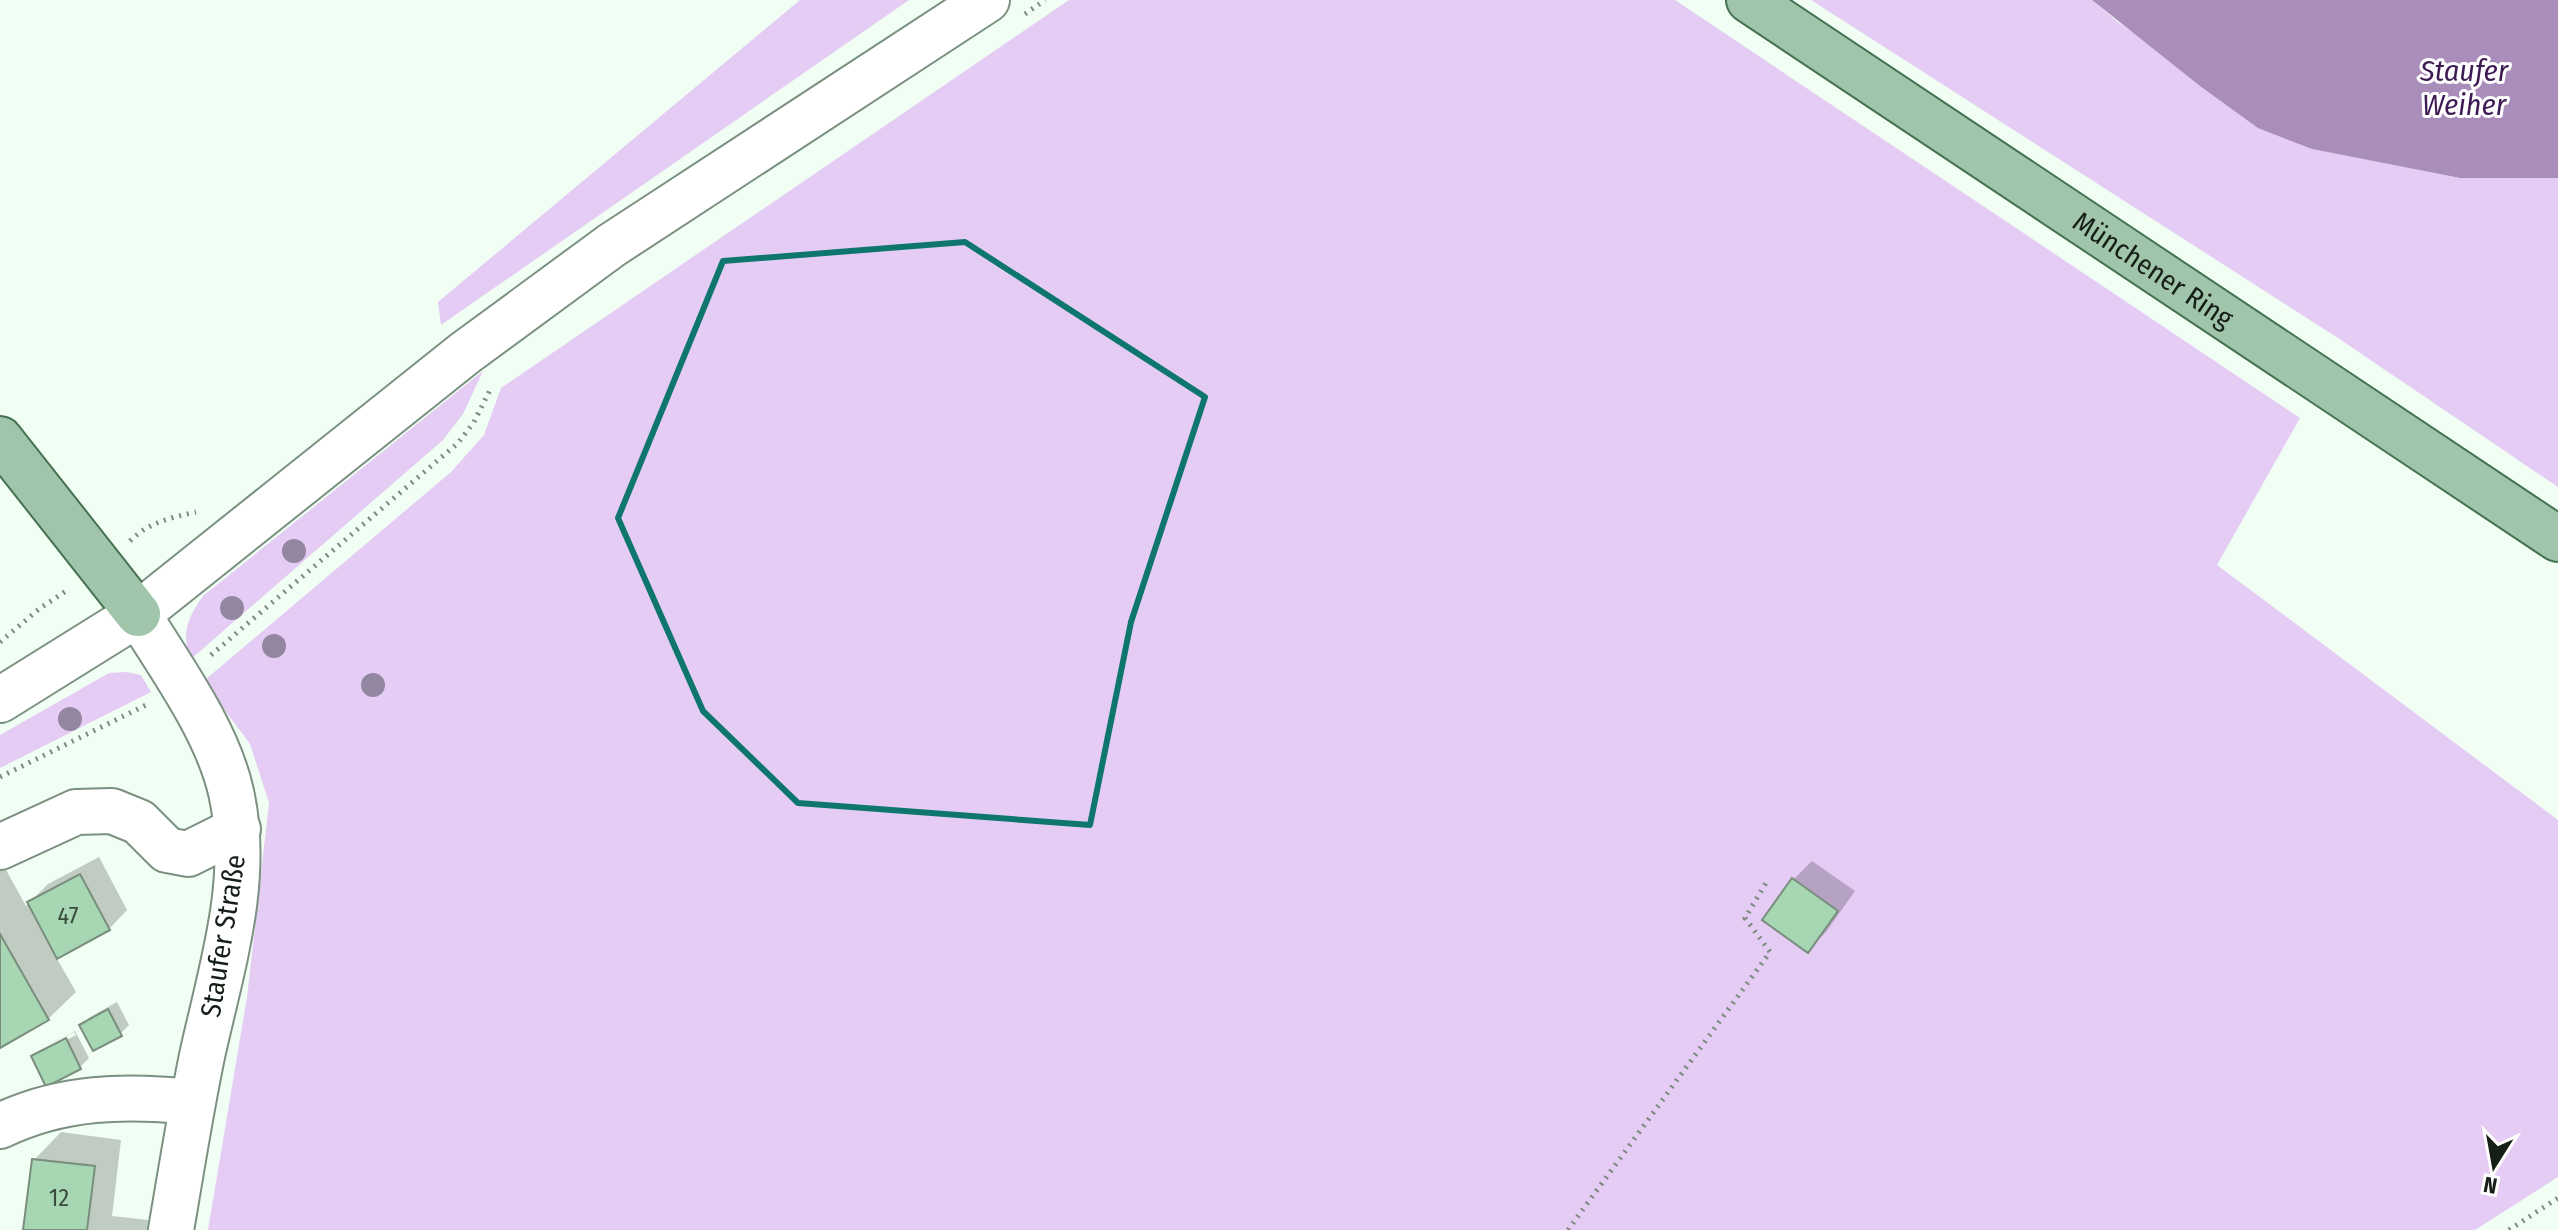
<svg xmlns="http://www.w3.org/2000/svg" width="2558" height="1230" viewBox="0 0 2558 1230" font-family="'Fira Sans Condensed',sans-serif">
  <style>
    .green { fill: #e4ccf4 }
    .water { fill: #a98ebc }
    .shadow { fill: #0003 }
    .building { fill: #a6d7b2; stroke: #798e7e; stroke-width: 2 }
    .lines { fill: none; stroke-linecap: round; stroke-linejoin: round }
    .minor-casing { stroke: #7b9080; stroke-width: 48 }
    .major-casing { stroke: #467252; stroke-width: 48 }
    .path { stroke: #7e8980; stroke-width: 5; stroke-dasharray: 2 6; stroke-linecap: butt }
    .minor { stroke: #fff; stroke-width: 44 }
    .major { stroke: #a0c5aa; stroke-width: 44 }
    .tree { fill: #9386a0 }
    .marked { fill: none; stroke: #0f766e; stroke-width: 6; stroke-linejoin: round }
    .labels { text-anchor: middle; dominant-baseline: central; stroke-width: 6; stroke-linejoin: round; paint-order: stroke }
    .number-label { font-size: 24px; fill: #394c3e }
    .street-label { font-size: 28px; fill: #151e17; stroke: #fff }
    .water-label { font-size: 30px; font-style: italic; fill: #3f1b54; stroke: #fff }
  </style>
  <rect width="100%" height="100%" fill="#f0fef3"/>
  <path class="green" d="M800 0H909L441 325 438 302Z
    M1069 0H1675L2300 418 2217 565 2558 820V1177L2475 1230H208L247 997 269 803 250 744 217 700 206 679 451 472 484 435 501 388Z
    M1811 0H2092L2119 23 2312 149 2460 178H2558V487L2338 338Z
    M483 371 463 414 443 440 191 659C180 635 188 617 203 596Z
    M126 672 141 675 151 692 0 768V735L109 673Z"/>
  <path class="water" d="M2092 0H2558V178H2460L2312 149 2258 128 2200 86Z"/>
  <path class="shadow" d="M99 857 127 910 109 929 56 957 76 992 48 1019 0 1046V859L26 906 48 884Z
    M1812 861 1855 891 1826 932 1808 950 1794 879Z
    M117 1002 129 1025 120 1034 81 1026 90 1017Z
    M75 1031 89 1058 80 1067 47 1084 33 1056 41 1049V1053L76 1035 74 1032 41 1048Z
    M61 1132 121 1140 112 1216 148 1220 147 1230H25L34 1160Z"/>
  <path class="building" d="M80 874 110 930 57 959 27 902Z
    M1792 878 1838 911 1808 953 1762 920Z
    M0 934 49 1020 0 1048Z
    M108 1009 122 1036 93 1051 79 1025Z
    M66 1038 81 1069 46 1087 31 1056Z
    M32 1159 95 1166 87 1230H23Z"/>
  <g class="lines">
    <g class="minor-casing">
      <path id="minor" d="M138 614C171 668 217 730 231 792 251 880 221 969 202 1056 190 1114 181 1172 171 1230
        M0 700 138 614 465 353 612 245 987 0
        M0 847 76 812 112 811 139 822 167 850 188 854 238 829
        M0 1126C62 1096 125 1095 193 1102"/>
    </g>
    <g class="major-casing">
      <g id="major">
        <path id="s1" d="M1749 0 2558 539"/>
        <path d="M0 439 138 614"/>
      </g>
    </g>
    <path class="path" d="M1025 14 1045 0
      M130 541C149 522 170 518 196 512
      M0 642 39 609 69 589
      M211 655 458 443 474 422 491 388
      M0 777 146 705
      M1568 1230 1770 952 1745 918 1766 883
      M2509 1230 2558 1198"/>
    <use href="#minor" class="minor"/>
    <use href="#major" class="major"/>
  </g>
  <g class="tree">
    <circle cx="294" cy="551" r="12"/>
    <circle cx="232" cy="608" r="12"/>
    <circle cx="274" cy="646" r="12"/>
    <circle cx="373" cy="685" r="12"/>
    <circle cx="70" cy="719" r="12"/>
  </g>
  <path class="marked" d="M965 242 1205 397 1131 622 1090 825 798 803 703 711 618 518 723 261Z"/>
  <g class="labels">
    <g class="number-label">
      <text x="68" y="916">47</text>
      <text x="59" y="1198">12</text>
    </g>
    <g class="street-label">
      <text stroke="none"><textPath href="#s1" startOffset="486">Münchener Ring</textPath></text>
      <text transform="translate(223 936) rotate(-81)">Staufer Straße</text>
    </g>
    <g class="water-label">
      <text x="2464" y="71">Staufer<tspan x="2464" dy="34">Weiher</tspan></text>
    </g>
  </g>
  <g transform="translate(2494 1166) rotate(191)" stroke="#ffffff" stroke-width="6" paint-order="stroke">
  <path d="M0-6L14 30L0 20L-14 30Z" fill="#151e17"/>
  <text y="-12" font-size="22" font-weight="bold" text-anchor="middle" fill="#151e17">N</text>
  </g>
</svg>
